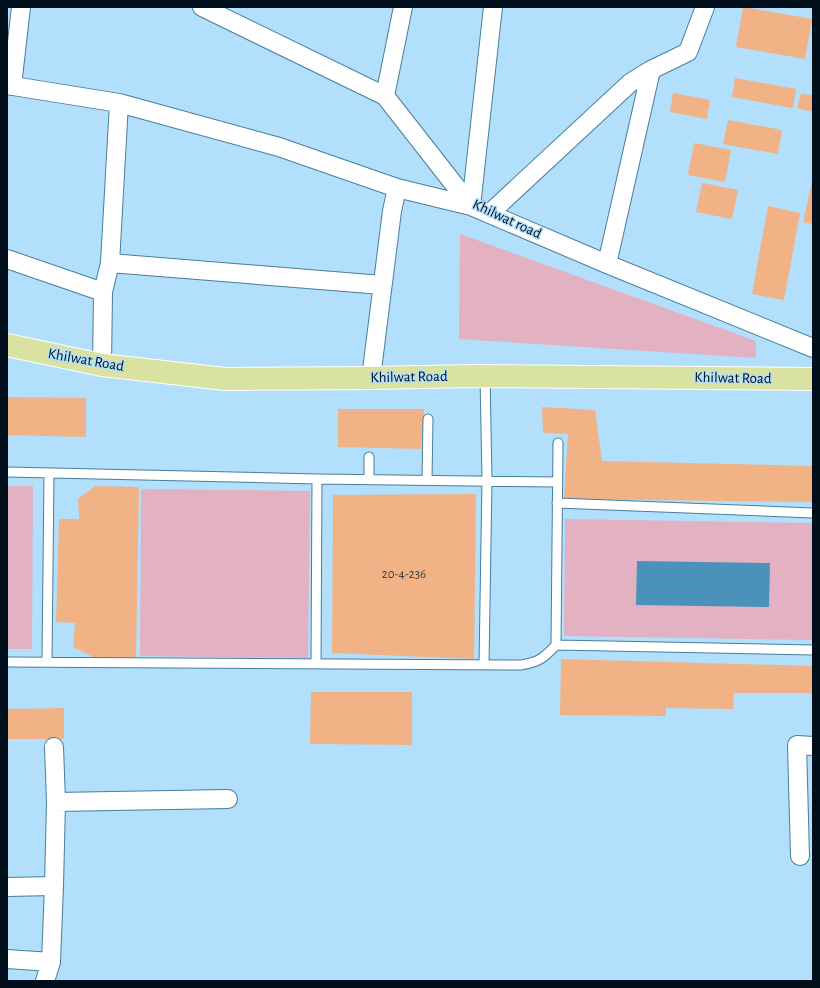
<svg xmlns="http://www.w3.org/2000/svg" width="820" height="988" viewBox="0 0 820 988" font-family="'Alegreya Sans',sans-serif">
  <style>
    .green { fill: #e2b1c2 }
    .water { fill: #4b92ba }
    .building { fill: #f1b286 }
    .lines { fill: none; stroke-linecap: round; stroke-linejoin: round }
    .service-casing { stroke: #477e9d; stroke-width: 11 }
    .minor-casing { stroke: #477e9d; stroke-width: 20 }
    .primary-casing { stroke: #fff; stroke-width: 24 }
    .service { stroke: #fff; stroke-width: 9 }
    .minor { stroke: #fff; stroke-width: 18 }
    .primary { stroke: #d9e2a0; stroke-width: 22 }
    .labels { text-anchor: middle; dominant-baseline: central; stroke-width: 3; stroke-linejoin: round; paint-order: stroke }
    .number-label { font-size: 13px; fill: #3c3836 }
    .street-label { font-size: 15px; fill: #000f1b; stroke: #b2dffb }
  </style>
  <rect width="100%" height="100%" fill="#b2dffb"/>
  <path class="green" d="M460 234 756 341V358L459 339Z
    M7 486H33L32 649H7Z
    M141 489 310 491 308 658 140 656Z
    M565 519 813 523V640L564 636Z"/>
  <path class="water" d="M637 561 770 563 769 607 636 605Z"/>
  <path class="building" d="M743 7 812 19 805 59 736 47Z
    M735 78 796 89 793 108 732 97Z
    M673 93 710 100 707 119 670 112Z
    M801 93 813 96V112L797 108Z
    M728 120 782 130 778 154 723 144Z
    M694 143 731 150 725 182 688 175Z
    M812 181H813V224L803 222Z
    M702 183 738 190 732 219 696 212Z
    M768 206 800 213 784 300 752 294Z
    M7 397 86 398V437L7 435Z
    M542 407 595 410 602 461 813 466V502L564 499 568 434 543 433Z
    M338 409H424L421 449 338 447Z
    M95 486 139 487 136 659H97L73 647 75 623 56 622 59 519H79L78 499Z
    M476 494 474 659 332 653 333 495Z
    M561 659 813 666V693H734L733 709 666 708V716L560 715Z
    M311 692H412V745L310 744Z
    M64 708V739H7V709Z"/>
  <g class="lines">
    <g class="service-casing">
      <path id="service" d="M7 472 317 479 557 482
        M369 479V457
        M427 480 428 419
        M557 503 813 513
        M556 645 813 650
        M7 662 521 665C539 662 544 658 556 645L558 443
        M47 662 49 473
        M316 664 317 479
        M484 665 487 480 485 376"/>
    </g>
    <g class="minor-casing">
      <path id="minor" d="M202 7 385 96 471 206
        M7 85 119 103 279 147 397 188 471 206 607 264 813 348
        M12 86 21 7
        M385 96 403 7
        M471 206 493 7
        M490 213 630 83 651 70 688 52 705 7
        M7 259 103 292
        M110 263 382 285
        M607 264 651 70
        M102 365 103 292 110 263 119 103
        M371 378 392 211 397 188
        M54 747 56 802 228 799
        M800 856 797 745 813 746
        M7 887 54 886 56 802
        M7 959 51 962 54 886
        M45 981 51 962"/>
    </g>
    <g class="primary-casing">
      <path id="primary" d="M7 345 102 365 225 379 371 378 474 376 813 379"/>
    </g>
    <use href="#service" class="service"/>
    <use href="#minor" class="minor"/>
    <use href="#primary" class="primary"/>
  </g>
  <g class="labels">
    <g class="number-label">
      <text x="404" y="574">20-4-236</text>
    </g>
    <g class="street-label">
      <text transform="translate(507 219) rotate(25)">Khilwat road</text>
      <text transform="translate(86 360) rotate(10)">Khilwat Road</text>
      <text transform="translate(409 377) rotate(-1)">Khilwat Road</text>
      <text transform="translate(733 378) rotate(1)">Khilwat Road</text>
    </g>
  </g>
  <rect width="820" height="988" fill="none" stroke="#000f1b" stroke-width="16"/>
</svg>
